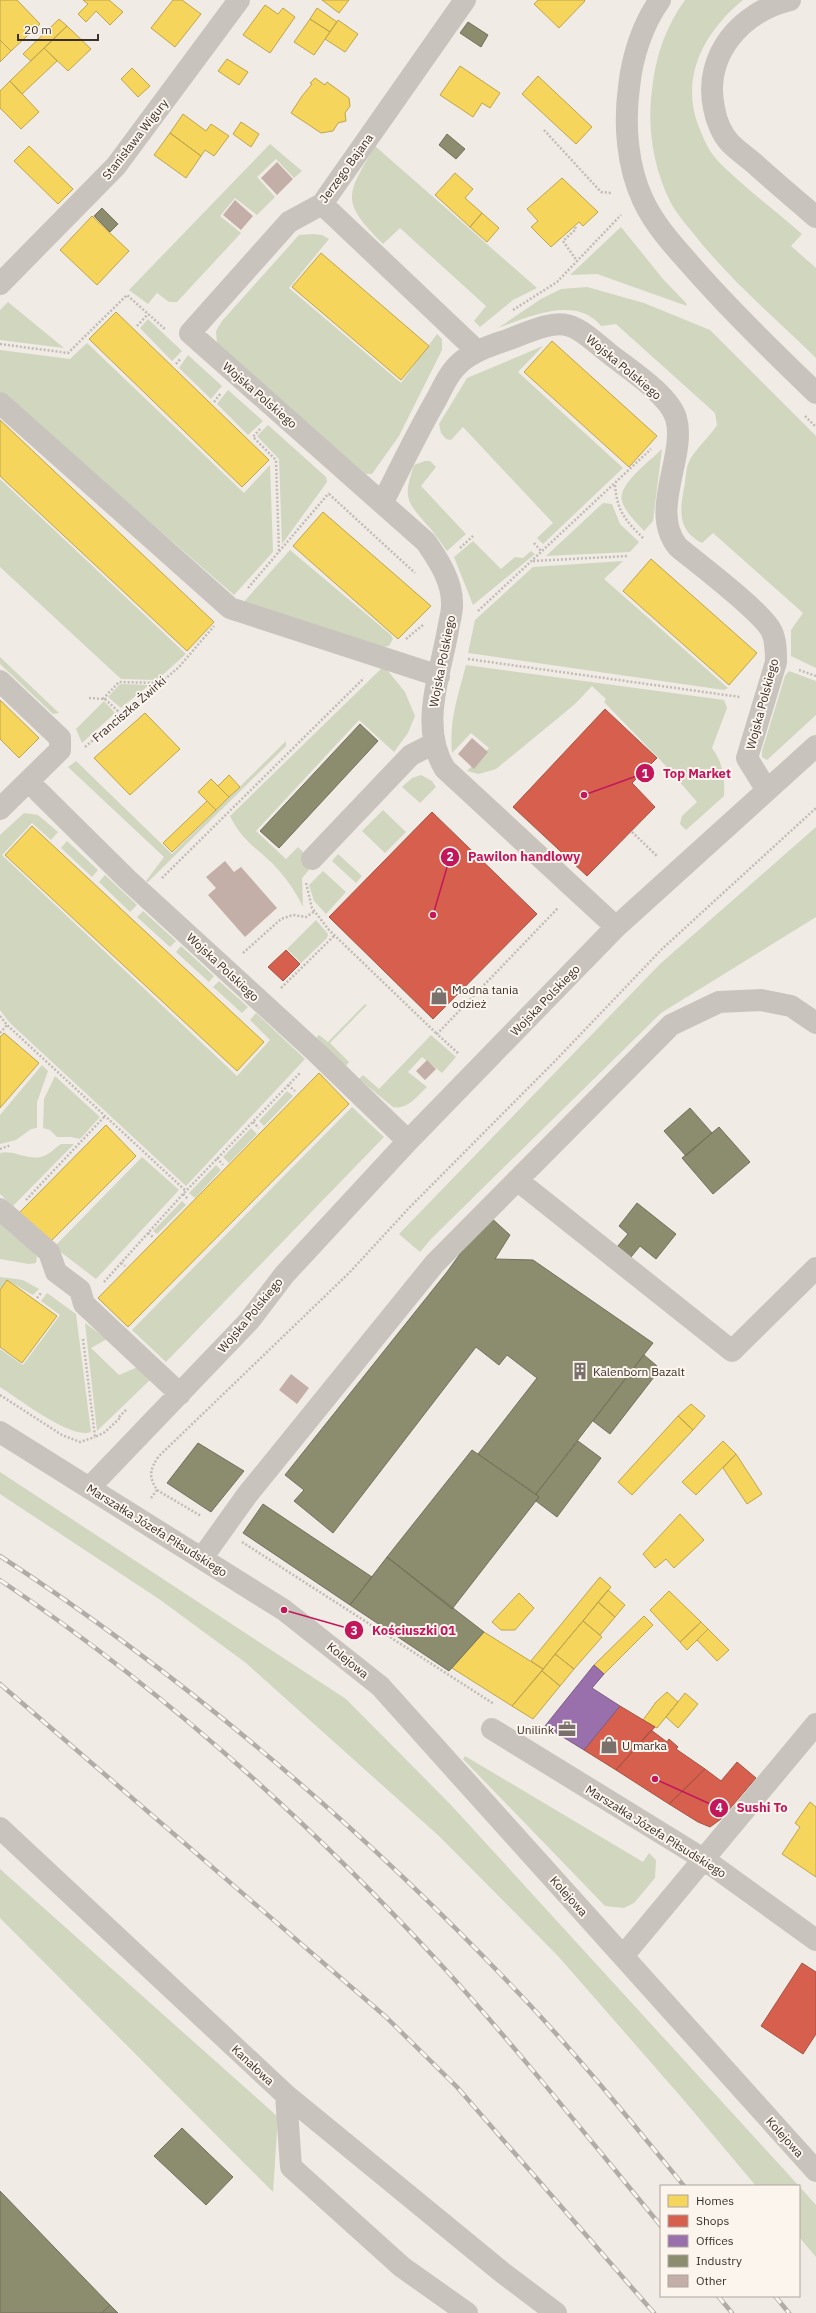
<svg xmlns="http://www.w3.org/2000/svg" width="816" height="2313" viewBox="0 0 816 2313" font-family="'IBM Plex Sans',sans-serif">
  <style>
    .green { fill: #d1d6bf }
    .homes { fill: #f6d55c; stroke: #bea44d }
    .shops { fill: #d6604d; stroke: #a85243 }
    .offices { fill: #9970ab; stroke: #7d5d85 }
    .industry { fill: #8c8c6e; stroke: #74705a }
    .building { fill: #c3afa7 }
    .lines { fill: none; stroke-linecap: round; stroke-linejoin: round }
    .path { stroke: #c2bbb6; stroke-width: 2.5; stroke-dasharray: 2 2; stroke-linecap: butt }
    .minor { stroke: #c9c3be; stroke-width: 22 }
    .rail-casing { stroke: #b1aca8; stroke-width: 4.5 }
    .rail { stroke: #fbf5ee; stroke-width: 3; stroke-dasharray: 9; stroke-linecap: butt }
    .labels { text-anchor: middle; dominant-baseline: central; stroke-width: 4; stroke-linejoin: round; paint-order: stroke }
    .street-label { font-size: 12px; fill: #3b302b; stroke: #fbf5ee }
    .poi-label { font-size: 12px; fill: #3b302b; stroke: #fbf5ee; text-anchor: start }
    .leader { fill: none; stroke: #c2185b; stroke-width: 1.5 }
    .callout-dot { fill: #c2185b; stroke: #fbf5ee; stroke-width: 1.5 }
    .mark-label { font-size: 12px; text-anchor: middle; font-weight: bold; fill: #fff }
    .callout-label { font-size: 13px; text-anchor: middle; font-weight: bold; fill: #c2185b; stroke: #fbf5ee; stroke-width: 4; stroke-linejoin: round; paint-order: stroke }
  </style>
  <rect width="100%" height="100%" fill="#f0ebe5"/>
  <path class="green" d="M685 0H743C705 31 680 76 698 125 703 137 708 150 717 160 741 185 776 211 802 234L791 246 816 268V358C774 317 729 279 693 233 685 223 676 213 670 201 653 167 647 127 652 90 655 57 666 26 685 0Z
    M270 144 302 171 294 178 276 159 257 177 275 197 257 215 235 198 220 216 241 233 177 302H169L157 293 148 304 129 290Z
    M375 146 537 288 513 300 480 327 474 321 486 306 400 228 383 244C340 201 346 196 375 146Z
    M621 227 663 279 686 303 687 306 597 274 570 275Z
    M313 234 322 235 329 239 289 288 401 383 437 334 442 339V350L399 436 372 474H366L217 344 216 331 222 321 299 235Z
    M587 287 644 303 710 330 816 436V668L791 656V630L803 613 713 533 702 543C676 530 680 508 685 483 686 476 686 468 689 462 691 454 711 435 717 425L715 413 616 324 601 326C576 295 529 317 498 328L541 299 561 289Z
    M8 302 64 348 0 340V310Z
    M148 319 182 351 172 361 140 328Z
    M87 343 244 493 270 465 273 552 234 595 0 392V350L70 359Z
    M543 346 518 372 623 468 543 544 537 538 553 523 463 427 451 440 446 439 441 433 439 424 467 378Z
    M188 355 222 386 211 399 179 368Z
    M228 390 263 421 248 435 217 404Z
    M268 425 326 477 327 482 282 544 279 459 257 436Z
    M662 449 653 521 644 531C636 522 625 512 622 501 617 485 651 460 662 449Z
    M425 461H430L436 467 421 486 466 534 447 551C441 543 435 533 428 526 406 501 403 498 414 465Z
    M0 479 186 654 157 680 121 679 0 567Z
    M603 503 612 504 620 524 639 542 630 552 546 556Z
    M473 541 501 569 515 557 523 558 531 551 535 554 473 605 454 557Z
    M290 550 391 635 393 639 389 646 383 647 243 603Z
    M623 561 604 579 728 688 724 690 468 653 475 620 533 567Z
    M0 657 59 713 53 714 0 664Z
    M466 665 724 700 727 708 712 748C723 763 725 778 724 796L686 830 680 824 682 816 697 802 665 765 604 702 606 699 592 686 575 704 496 769 479 774 467 771 489 748 471 733 452 753C449 720 458 696 466 665Z
    M384 666 405 692 415 716 408 733 394 752 359 720 256 831 286 859 298 847 315 863 302 878 303 907C295 890 284 875 271 862 252 844 242 840 230 816Z
    M789 671 816 681V715L767 760 762 757V751L785 676Z
    M120 684 149 685 121 708 108 697Z
    M104 701 115 713 82 743 76 729Z
    M286 741V746L148 882 146 881 164 857 68 767 76 761 172 854Z
    M421 775 432 781 436 787 420 803 402 787 412 778Z
    M383 810 406 832 385 853 362 831Z
    M24 813 38 815 58 832 51 840 32 823 2 855 237 1076 270 1040 250 1020 256 1013 305 1059 186 1186 10 1023 0 1010V835Z
    M816 827V917L661 1013 431 1239 420 1252 399 1234 660 964Z
    M67 841 98 870 92 877 61 848Z
    M338 854 362 876 356 883 332 861Z
    M323 871 346 892 326 914 314 901 309 885Z
    M105 875 137 905 130 912 99 882Z
    M143 911 176 941 170 947 137 917Z
    M316 920 328 934 327 938 301 963 287 949Z
    M181 946 214 976 209 982 176 952Z
    M219 981 248 1007 242 1013 213 987Z
    M365 1004 367 1005 330 1043 349 1062 345 1067 315 1039 319 1035 328 1042Z
    M431 1035 456 1057 442 1073 422 1057 408 1072 427 1087C417 1096 408 1110 393 1107L359 1079 363 1075 379 1089Z
    M42 1065 48 1071 37 1102V1128L31 1129 16 1140 0 1144V1115Z
    M55 1076 100 1117 80 1139 71 1137H57L50 1130 43 1128 44 1099Z
    M287 1091 293 1096 264 1126 259 1121Z
    M352 1107 384 1137 166 1362 132 1330Z
    M251 1128 257 1134 229 1163 223 1157Z
    M61 1144H74L13 1206 0 1194V1153C15 1149 30 1163 46 1155 52 1152 56 1147 61 1144Z
    M142 1157 179 1190 96 1279 54 1247Z
    M216 1165 221 1170 195 1198 189 1193Z
    M182 1201 186 1205 157 1234 153 1231Z
    M0 1223 32 1249 37 1257 36 1263 29 1264 0 1259Z
    M0 1277 23 1280 39 1289 33 1295 7 1280 0 1289Z
    M47 1293 76 1314 91 1432C71 1440 18 1398 0 1387V1349L23 1365 60 1315 41 1301Z
    M85 1323 107 1339 91 1348 119 1375 140 1366 153 1377 97 1431Z
    M0 1472 346 1699 451 1805 799 2186H756L682 2098 558 1956 439 1836 246 1663 159 1599 0 1494Z
    M465 1756 643 1862 649 1853 656 1860 655 1878 634 1903 624 1908 605 1906 463 1759Z
    M0 1869 278 2117 273 2192 0 1918Z
    M799 2186 816 2205V2257L799 2237Z"/>
  <path class="homes" d="M0 0H17L40 24 11 51 0 40Z
    M83 0H109L123 12 110 25 96 11 86 22 78 14 88 4Z
    M173 0H182L201 14 175 47 151 28Z
    M322 0H349L339 13Z
    M538 0H584L585 1 559 28 534 4Z
    M265 5 278 14 283 8 295 17 270 53 243 35Z
    M317 8 337 22 330 32 310 19Z
    M59 19 67 26 31 61 23 54Z
    M310 19 330 32 314 55 294 42Z
    M338 20 358 34 345 52 325 39Z
    M67 26 91 49 68 71 44 48Z
    M0 40 11 51 0 62Z
    M44 48 57 61 22 94 10 81Z
    M227 59 248 72 239 85 218 71Z
    M460 66 500 93 490 108 482 103 473 117 440 95Z
    M132 68 150 86 138 97 121 79Z
    M538 76 592 127 576 144 522 94Z
    M315 78 325 85 327 82 349 98 350 106 345 113 346 121 338 123 333 131 321 133 291 113 302 96 312 84 310 83Z
    M10 81 39 112 21 129 0 108V91Z
    M183 114 206 131 211 124 229 136 214 156 205 150 201 156 170 133Z
    M241 122 259 134 251 147 233 134Z
    M170 133 201 156 186 178 154 155Z
    M29 146 73 189 58 204 14 161Z
    M455 173 473 189 465 198 482 213 470 227 435 195Z
    M562 178 598 212 583 226 579 222 551 247 531 227 538 221 527 209Z
    M482 213 499 228 487 242 470 227Z
    M92 216 129 251 97 285 60 250Z
    M321 253 429 346 401 380 292 287Z
    M116 312 269 460 242 487 89 339Z
    M552 341 657 436 629 467 524 372Z
    M0 420 214 622 187 651 0 476Z
    M323 512 431 606 398 639 293 546Z
    M651 559 757 653 729 685 623 591Z
    M0 700 39 738 19 758 0 739Z
    M145 713 180 749 130 795 94 758Z
    M229 775 240 787 229 797 218 786Z
    M211 779 229 797 216 810 198 792Z
    M207 801 216 810 172 852 163 843Z
    M32 826 264 1042 237 1071 5 855Z
    M4 1033 39 1063 0 1108V1037Z
    M319 1073 349 1104 128 1327 98 1298Z
    M106 1125 136 1156 49 1243 19 1213Z
    M7 1280 57 1316 22 1363 0 1347V1290Z
    M691 1404 705 1416 693 1430 678 1416Z
    M678 1416 693 1430 632 1495 618 1482Z
    M723 1441 736 1454 696 1495 682 1482Z
    M736 1454 762 1494 747 1504 723 1468Z
    M680 1514 704 1540 674 1568 666 1559 655 1568 643 1554Z
    M600 1577 611 1587 543 1669 531 1661Z
    M608 1590 625 1605 615 1617 598 1602Z
    M669 1591 701 1622 680 1642 650 1610Z
    M519 1593 534 1608 515 1630H501L492 1622Z
    M598 1602 615 1617 600 1635 583 1621Z
    M644 1616 653 1625 604 1674 594 1665Z
    M583 1621 602 1637 574 1669 555 1654Z
    M701 1622 708 1629 687 1650 680 1642Z
    M708 1629 729 1650 717 1661 697 1640Z
    M484 1632 543 1669 512 1706 452 1668Z
    M555 1654 574 1669 560 1686 542 1671Z
    M542 1671 560 1686 533 1719 512 1706Z
    M667 1692 678 1702 657 1728 643 1720 656 1702Z
    M685 1693 698 1704 678 1728 666 1717Z
    M810 1802 816 1807V1877L782 1854 800 1827 795 1823Z"/>
  <path class="shops" d="M605 709 657 758 632 783 655 807 587 876 513 807Z
    M432 812 537 914 433 1019 329 917Z
    M286 950 300 964 283 981 268 967Z
    M620 1706 655 1727 616 1770 584 1750Z
    M651 1730 667 1742 669 1739 678 1747 676 1749 705 1769 669 1804 616 1770Z
    M737 1762 756 1778 721 1819 710 1827 698 1822 669 1804 705 1769 721 1781Z
    M802 1963 816 1972V2034L803 2054 761 2026Z"/>
  <path class="offices" d="M594 1665 604 1674 592 1688 620 1706 584 1750 545 1726Z"/>
  <path class="industry" d="M468 22 488 35 481 47 460 33Z
    M447 134 465 149 456 159 439 145Z
    M102 208 118 224 110 232 94 216Z
    M360 724 378 741 279 848 260 831Z
    M690 1108 712 1133 686 1156 664 1131Z
    M719 1127 750 1162 713 1194 682 1158Z
    M637 1203 676 1234 656 1259 640 1246 631 1257 617 1247 628 1234 619 1226Z
    M488 1215 510 1235 495 1259 533 1260 653 1343 536 1494 478 1454 537 1378 507 1355 499 1365 476 1347 333 1533 294 1501 304 1490 285 1475 447 1272Z
    M644 1355 657 1366 650 1374 654 1377 610 1434 593 1421Z
    M578 1441 601 1458 557 1517 536 1501 539 1497 536 1494Z
    M198 1443 244 1471 211 1512 167 1483Z
    M472 1450 539 1497 452 1609 387 1557Z
    M263 1504 372 1577 350 1605 243 1533Z
    M387 1557 484 1632 449 1671 350 1605Z
    M182 2128 233 2177 206 2205 154 2156Z
    M0 2191 110 2305 102 2313H0Z
    M110 2305 118 2313H102Z"/>
  <path class="building" d="M277 162 293 179 277 195 261 178Z
    M235 200 253 216 241 230 223 215Z
    M472 738 488 752 474 769 458 754Z
    M225 861 234 872 241 867 277 908 245 937 208 895 216 888 206 877Z
    M427 1060 436 1069 425 1080 416 1071Z
    M291 1374 309 1388 297 1404 279 1390Z"/>
  <g class="lines">
    <path class="path" d="M544 130 601 192 612 193
      M575 227 576 229 563 241 577 261
      M513 310 557 282 621 215
      M137 326 148 314
      M0 344 68 353 127 295 166 330
      M176 364 181 358
      M214 402 221 393
      M805 416 816 427
      M260 429 253 437 276 460 279 553
      M615 485C617 511 625 520 643 538
      M329 494 415 573
      M534 543 542 552
      M460 548 473 536
      M533 561 628 556
      M248 588 329 493
      M478 611 651 449
      M406 639 424 624
      M468 659 740 697
      M799 670 816 676
      M89 698 105 699 121 714
      M103 699 119 682 159 683
      M85 747 179 667 214 626
      M632 832 657 856
      M162 878 364 678
      M306 883 312 908 329 930 437 1034
      M243 953 281 919 293 915 306 917 315 911
      M281 988 335 935
      M0 1016 7 1025 186 1191
      M0 1033 7 1025
      M458 1053 437 1034 558 908
      M288 1085 295 1091
      M253 1122 259 1128
      M0 1149 11 1145
      M217 1158 223 1165
      M183 1194 188 1199
      M26 1200 105 1116
      M148 1233 153 1237
      M121 1263 125 1266
      M104 1282 183 1194 301 1072
      M37 1298 41 1293
      M83 1339 95 1437 105 1432 120 1418
      M0 1395 62 1435 80 1442 95 1437
      M119 1417 126 1410
      M157 1490 201 1516
      M151 1498 157 1490C148 1476 150 1469 159 1456L349 1273 409 1208 556 1060 662 949 816 808
      M242 1542 494 1704"/>
    <path class="minor" d="M465 0 322 204 289 222 190 333 426 542C439 561 453 582 452 606 452 614 449 622 448 630 440 675 419 727 445 769L616 927
      M660 0C642 25 632 58 629 87 624 124 627 166 643 200 654 224 672 244 689 263 729 309 772 351 816 393
      M790 0C741 12 703 55 714 108 716 120 722 134 730 143 738 151 748 158 756 165 776 183 796 200 816 217
      M322 204 477 351
      M0 284 116 166 239 0
      M0 403 230 608 439 676
      M383 502C400 468 417 433 436 400 443 387 449 372 461 362 476 349 497 344 515 337 568 316 568 320 611 355 630 370 669 395 676 418 687 456 648 511 678 547 697 563 763 612 772 632 776 641 776 652 776 662L747 758 766 789
      M0 681 60 738V750L0 809
      M39 792 128 880 318 1054 408 1141
      M312 859 411 755 433 744
      M517 1180 732 1351 816 1268
      M0 1209 49 1252 56 1272 80 1290 84 1304 180 1394
      M0 1432 284 1610 380 1686 816 2171
      M90 1487 249 1321 284 1275 408 1141 616 927 816 746
      M202 1558 247 1495 435 1263 671 1025 719 1002 761 1000 791 1006 816 1023
      M492 1729 705 1860 816 1940
      M0 1828 286 2095 291 2167 402 2267 467 2313
      M623 1956 816 1724
      M286 2095 503 2273 556 2313"/>
    <g class="rail-casing">
      <path id="rail" d="M0 1556C194 1683 370 1835 529 2004 583 2062 634 2125 684 2186
        M0 1580C164 1690 312 1824 445 1969 520 2052 590 2140 661 2226
        M0 1684 386 2017 457 2087 654 2313
        M718 2296 732 2313
        M775 2296 789 2313"/>
    </g>
    <use href="#rail" class="rail"/>
  </g>
  <defs>
    <g id="shop-bare" transform="scale(1.38)"><path d="M-5-2.5h2.3a2.7 3.5 0 0 1 5.4 0H5L5.5 6h-11ZM-1.5-2.5h3a1.5 2.3 0 0 0-3 0Z" fill="#7a716c" stroke="#fbf5ee" stroke-width="2.5" paint-order="stroke"/></g>
    <g id="building-bare" transform="scale(1.38)"><path d="M-4-6H4V6H1V3H-1V6H-4ZM-2.5-4.3h1.7v1.8h-1.7ZM.8-4.3h1.7v1.8H.8ZM-2.5-1h1.7V.8h-1.7ZM.8-1h1.7V.8H.8Z" fill="#7a716c" stroke="#fbf5ee" stroke-width="2.5" paint-order="stroke"/></g>
    <g id="office-bare" transform="scale(1.38)"><path d="M-6-3h4V-5.5h4V-3h4V5H-6ZM-1-4.5V-3h2v-1.5ZM-6 0V1H6V0Z" fill="#7a716c" stroke="#fbf5ee" stroke-width="2.5" paint-order="stroke"/></g>
  </defs>
  <g fill-rule="evenodd">
    <use href="#shop-bare" x="439" y="996"/>
    <use href="#building-bare" x="580" y="1371"/>
    <use href="#office-bare" x="567" y="1729"/>
    <use href="#shop-bare" x="609" y="1745"/>
  </g>
  <g class="labels">
    <g class="street-label">
      <text transform="translate(135 139) rotate(-52)">Stanisława Wigury</text>
      <text transform="translate(346 168) rotate(-54)">Jerzego Bajana</text>
      <text transform="translate(624 367) rotate(40)">Wojska Polskiego</text>
      <text transform="translate(260 395) rotate(41)">Wojska Polskiego</text>
      <text transform="translate(442 661) rotate(-79)">Wojska Polskiego</text>
      <text transform="translate(762 704) rotate(-75)">Wojska Polskiego</text>
      <text transform="translate(129 709) rotate(-41)">Franciszka Żwirki</text>
      <text transform="translate(223 967) rotate(43)">Wojska Polskiego</text>
      <text transform="translate(545 1000) rotate(-46)">Wojska Polskiego</text>
      <text transform="translate(250 1315) rotate(-50)">Wojska Polskiego</text>
      <text transform="translate(157 1530) rotate(32)">Marszałka Józefa Piłsudskiego</text>
      <text transform="translate(348 1660) rotate(39)">Kolejowa</text>
      <text transform="translate(656 1831) rotate(32)">Marszałka Józefa Piłsudskiego</text>
      <text transform="translate(569 1896) rotate(48)">Kolejowa</text>
      <text transform="translate(253 2065) rotate(43)">Kanałowa</text>
      <text transform="translate(785 2137) rotate(48)">Kolejowa</text>
    </g>
    <g class="poi-label">
      <text x="452" y="989">Modna tania<tspan x="452" dy="14">odzież</tspan></text>
      <text x="593" y="1371">Kalenborn Bazalt</text>
      <text x="554" y="1729" text-anchor="end">Unilink</text>
      <text x="622" y="1745">U marka</text>
    </g>
  </g>
  <path class="leader" d="M584 795L645 773M433 915L450 857M284 1610L354 1630M655 1779L719 1808"/>
  <g class="callout-dot">
    <circle cx="584" cy="795" r="4"/>
    <circle cx="433" cy="915" r="4"/>
    <circle cx="284" cy="1610" r="4"/>
    <circle cx="655" cy="1779" r="4"/>
    <circle cx="645" cy="773" r="10"/>
    <circle cx="450" cy="857" r="10"/>
    <circle cx="354" cy="1630" r="10"/>
    <circle cx="719" cy="1808" r="10"/>
  </g>
  <g class="mark-label">
    <text x="645" y="778">1</text>
    <text x="450" y="861">2</text>
    <text x="354" y="1635">3</text>
    <text x="719" y="1812">4</text>
  </g>
  <g class="callout-label">
    <text x="697" y="778">Top Market</text>
    <text x="524" y="861">Pawilon handlowy</text>
    <text x="414" y="1635">Kościuszki 01</text>
    <text x="762" y="1812">Sushi To</text>
  </g>
  <rect x="660" y="2185" width="140" height="112" fill="#fbf5ee" stroke="#aea6a0"/>
  <rect x="668" y="2195" width="20" height="12" fill="#f6d55c" stroke="#aea6a0"/>
  <text x="696" y="2205" font-size="12" fill="#3b302b">Homes</text>
  <rect x="668" y="2215" width="20" height="12" fill="#d6604d" stroke="#aea6a0"/>
  <text x="696" y="2225" font-size="12" fill="#3b302b">Shops</text>
  <rect x="668" y="2235" width="20" height="12" fill="#9970ab" stroke="#aea6a0"/>
  <text x="696" y="2245" font-size="12" fill="#3b302b">Offices</text>
  <rect x="668" y="2255" width="20" height="12" fill="#8c8c6e" stroke="#aea6a0"/>
  <text x="696" y="2265" font-size="12" fill="#3b302b">Industry</text>
  <rect x="668" y="2275" width="20" height="12" fill="#c3afa7" stroke="#aea6a0"/>
  <text x="696" y="2285" font-size="12" fill="#3b302b">Other</text>
  <path d="M18 34v6h80v-6" fill="none" stroke="#3b302b" stroke-width="2"/>
  <text x="24" y="34" font-size="12" fill="#3b302b" stroke="#fbf5ee" stroke-width="3" paint-order="stroke">20 m</text>
</svg>
